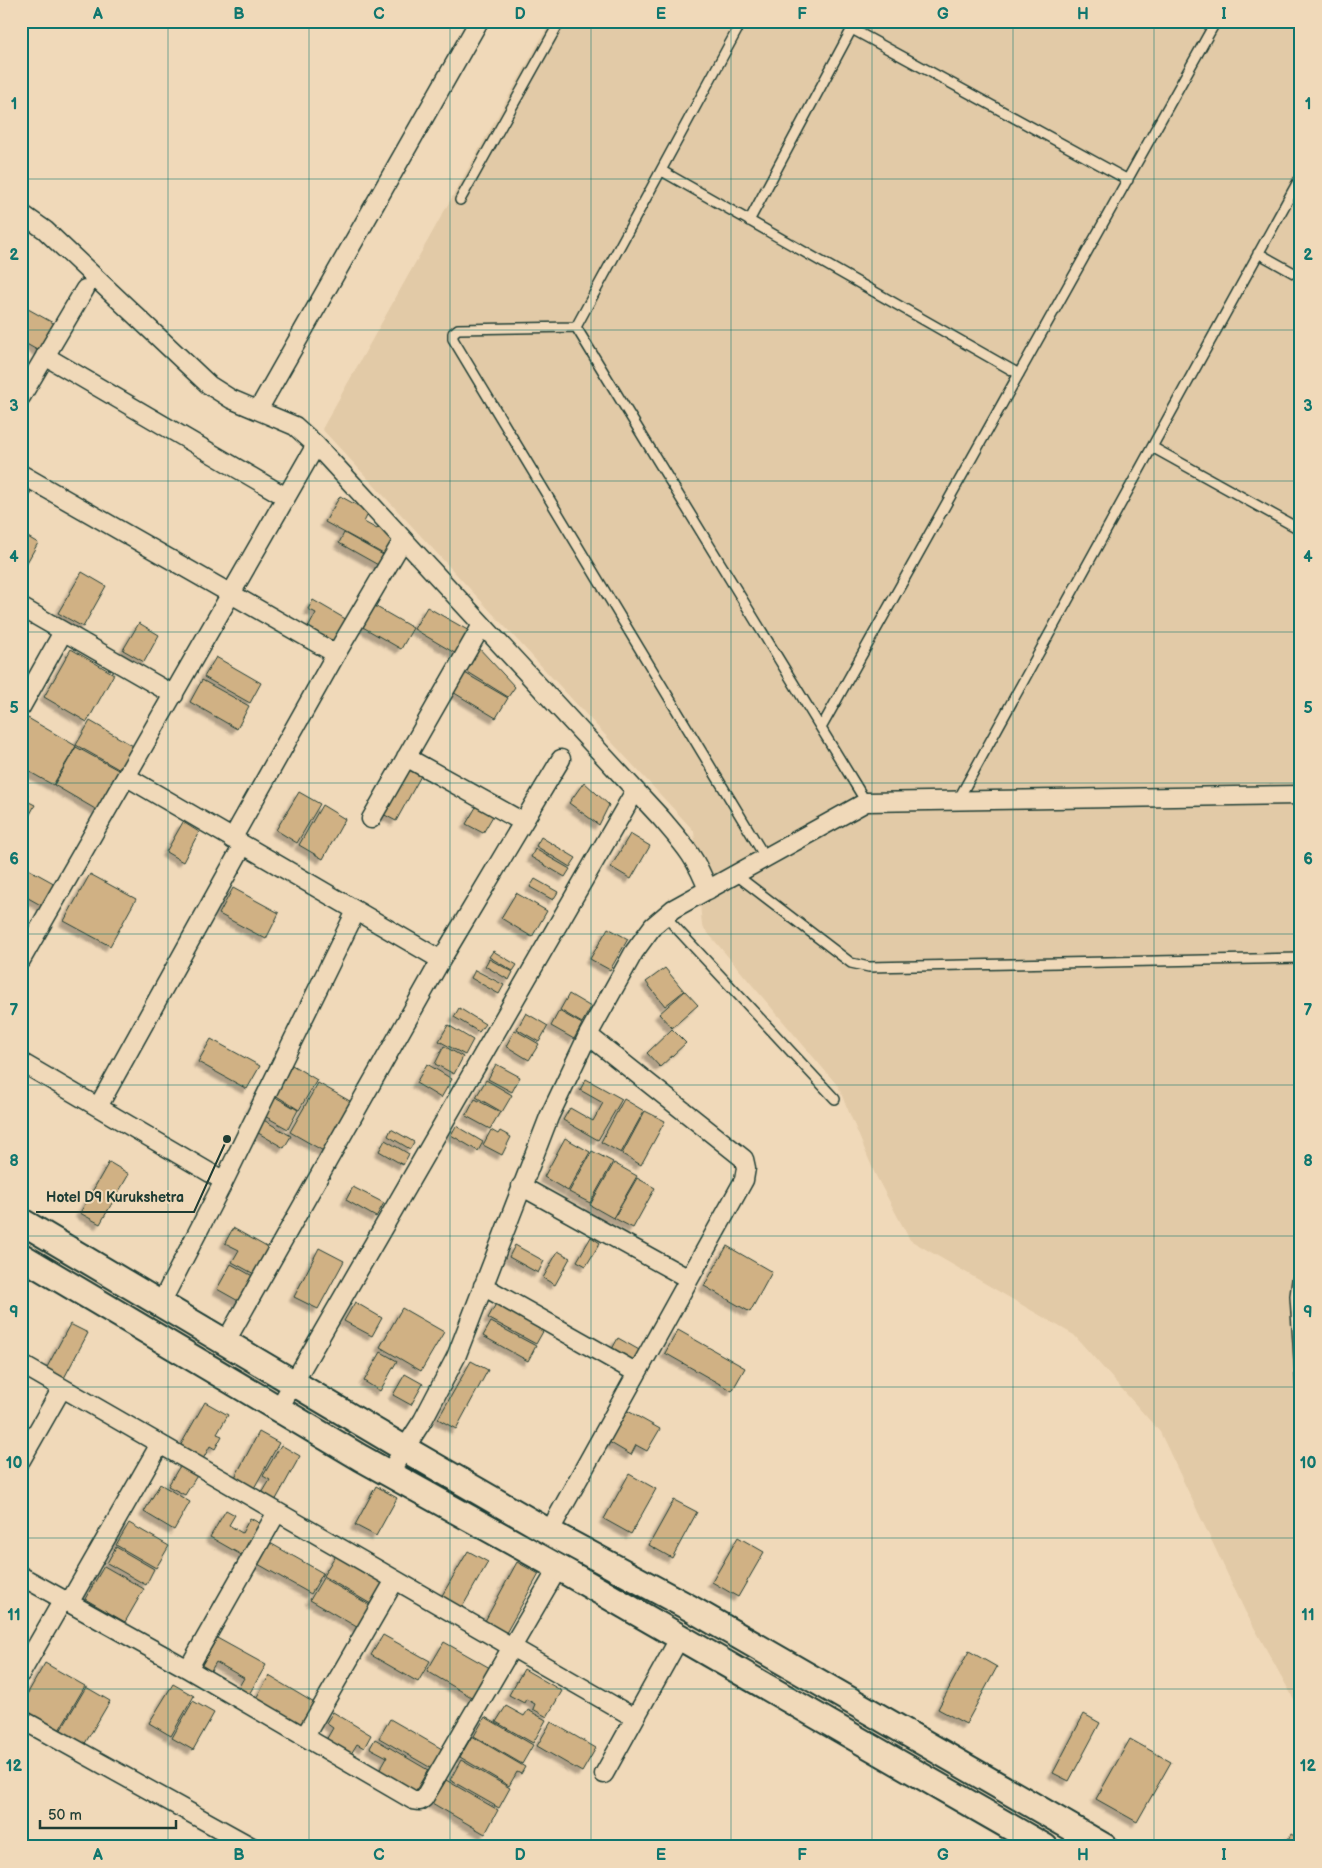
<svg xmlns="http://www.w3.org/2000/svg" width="1322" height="1868" viewBox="0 0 1322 1868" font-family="'Balsamiq Sans',sans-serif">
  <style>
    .built { fill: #e2caa7 }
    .building { fill: #d0b184; stroke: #1f3d34; filter: url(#shadow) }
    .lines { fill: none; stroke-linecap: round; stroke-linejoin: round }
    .service-casing { stroke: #1f3d34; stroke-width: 12 }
    .minor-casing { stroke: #1f3d34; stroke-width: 21 }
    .secondary-casing { stroke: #1f3d34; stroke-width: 29 }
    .service { stroke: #f0d9b9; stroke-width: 9 }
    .minor { stroke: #f0d9b9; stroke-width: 18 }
    .secondary { stroke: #f0d9b9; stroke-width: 25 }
    .grid { fill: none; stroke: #0f766e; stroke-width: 1; stroke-opacity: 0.55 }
    .leader { fill: none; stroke: #1f3d34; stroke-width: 2 }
    .callout-dot { fill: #1f3d34; stroke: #f0d9b9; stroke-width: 2 }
    .callout-label { font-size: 14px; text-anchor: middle; font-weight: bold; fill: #1f3d34; stroke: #f0d9b9; stroke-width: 4; stroke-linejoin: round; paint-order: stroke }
    .neatline { fill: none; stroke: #0f766e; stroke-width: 2 }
    .grid-label { font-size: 16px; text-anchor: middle; font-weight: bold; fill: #0f766e }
  </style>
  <defs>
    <filter id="shadow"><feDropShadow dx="-4.5" dy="4.5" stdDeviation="1" flood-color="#0004"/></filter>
  </defs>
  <rect width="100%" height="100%" fill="#f0d9b9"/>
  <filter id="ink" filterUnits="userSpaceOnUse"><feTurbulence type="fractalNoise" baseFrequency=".02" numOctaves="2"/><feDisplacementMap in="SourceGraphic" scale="10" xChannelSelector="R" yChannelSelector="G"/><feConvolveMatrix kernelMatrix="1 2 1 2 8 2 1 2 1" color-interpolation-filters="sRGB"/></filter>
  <g filter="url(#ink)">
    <path class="built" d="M551 21H1301V1712L1245 1611 1160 1432 1074 1335 910 1240 875 1174 838 1086 702 926 694 831 322 429Z"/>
    <path class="building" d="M21 305 55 324 39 351 21 341Z
      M21 482 33 488 21 509Z
      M340 496 369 512 364 522 377 529 380 525 399 535 387 556 325 522Z
      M21 533 38 543 21 573Z
      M344 533 385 556 380 566 339 543Z
      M82 572 106 586 83 627 58 613Z
      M313 600 349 621 334 645 307 630 316 613 308 609Z
      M373 605 413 628 401 649 361 626Z
      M427 607 471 632 458 655 414 629Z
      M139 623 159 635 144 662 123 650Z
      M478 647 515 687 508 697 463 669Z
      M71 649 114 674 87 722 44 697Z
      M216 657 261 683 250 703 204 677Z
      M463 672 508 698 496 718 451 691Z
      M202 680 249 706 237 729 190 702Z
      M28 718 76 746 53 785 21 767V729Z
      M90 721 135 747 122 771 76 745Z
      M76 747 120 771 97 810 54 785Z
      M408 766 422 774 396 821 381 813Z
      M584 782 609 805 599 825 569 803Z
      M21 790 28 794 25 800 35 805 21 831Z
      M299 792 320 804 297 843 276 830Z
      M322 805 345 819 323 859 299 845Z
      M476 807 493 816 483 833 466 824Z
      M183 822 199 832 183 862 166 852Z
      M630 834 650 846 631 879 611 867Z
      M541 837 576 858 570 867 536 846Z
      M535 849 570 869 565 877 531 857Z
      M21 865 59 886 46 908 21 894Z
      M90 874 136 899 110 946 64 921Z
      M535 879 558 892 553 900 530 887Z
      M233 888 279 913 266 939 219 914Z
      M516 893 547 911 532 937 501 918Z
      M608 928 628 939 610 970 590 959Z
      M493 951 517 965 513 971 489 957Z
      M489 959 513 972 509 980 485 966Z
      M665 968 684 991 665 1006 646 982Z
      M475 970 504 985 499 994 471 978Z
      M685 991 698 1005 672 1028 659 1014Z
      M569 994 591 1007 582 1023 560 1010Z
      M459 1008 485 1024 479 1032 454 1017Z
      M559 1011 582 1024 574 1039 551 1026Z
      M526 1013 548 1026 539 1042 517 1029Z
      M448 1025 473 1040 465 1055 439 1041Z
      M672 1029 686 1043 660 1067 647 1053Z
      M515 1030 539 1044 529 1060 506 1046Z
      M211 1039 260 1066 247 1089 198 1062Z
      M444 1046 463 1057 454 1074 435 1064Z
      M427 1064 452 1079 441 1098 416 1083Z
      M496 1064 520 1077 512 1092 488 1079Z
      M292 1065 317 1080 299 1110 275 1095Z
      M586 1079 622 1099 598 1140 563 1120 570 1108 593 1121 603 1103 580 1090Z
      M486 1080 512 1095 502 1112 476 1097Z
      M318 1083 355 1104 327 1153 290 1132Z
      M261 1089 298 1110 288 1129 250 1108Z
      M475 1099 500 1112 490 1129 466 1116Z
      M624 1099 644 1111 621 1153 601 1142Z
      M645 1111 665 1121 641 1165 622 1154Z
      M255 1115 291 1136 284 1148 248 1127Z
      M456 1126 483 1142 478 1151 451 1135Z
      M391 1129 414 1142 410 1149 388 1136Z
      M491 1130 498 1134 500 1131 511 1137 502 1155 483 1145Z
      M565 1138 590 1152 568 1191 544 1177Z
      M385 1140 409 1154 403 1165 379 1151Z
      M592 1151 613 1162 590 1203 569 1192Z
      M109 1162 129 1174 100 1224 80 1213Z
      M614 1163 637 1176 613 1218 590 1205Z
      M637 1178 655 1188 633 1228 614 1218Z
      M353 1187 384 1203 376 1217 346 1200Z
      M233 1228 272 1250 258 1276 232 1262 239 1250 225 1243Z
      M591 1237 600 1243 586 1266 577 1261Z
      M515 1245 544 1261 538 1273 509 1257Z
      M727 1246 772 1272 750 1312 704 1286Z
      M319 1248 344 1261 318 1309 294 1297Z
      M558 1251 570 1258 555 1285 543 1278Z
      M231 1264 256 1278 242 1303 217 1289Z
      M355 1302 382 1318 372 1336 344 1321Z
      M497 1302 545 1328 536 1344 488 1318Z
      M402 1308 444 1332 421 1371 380 1347Z
      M491 1322 536 1346 528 1361 483 1336Z
      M70 1324 88 1333 63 1380 45 1371Z
      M678 1330 745 1368 732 1391 665 1353Z
      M618 1338 641 1351 635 1361 612 1349Z
      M381 1352 397 1361 380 1391 364 1381Z
      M471 1361 488 1370 456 1429 438 1419Z
      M405 1374 423 1384 411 1405 393 1395Z
      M205 1402 228 1415 217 1434 222 1436 215 1449 210 1446 202 1461 179 1448Z
      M626 1410 660 1429 647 1451 636 1445 631 1455 609 1442Z
      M259 1432 279 1443 253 1490 234 1479Z
      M281 1445 300 1456 274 1503 261 1495 270 1480 263 1476Z
      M181 1464 198 1474 185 1495 168 1486Z
      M629 1474 656 1489 631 1534 604 1519Z
      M160 1484 190 1502 174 1530 144 1512Z
      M376 1486 397 1498 376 1536 355 1525Z
      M674 1500 697 1512 672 1558 649 1545Z
      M226 1510 235 1515 229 1525 242 1533 250 1518 263 1525 245 1557 210 1537Z
      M129 1523 169 1546 156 1568 116 1545Z
      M738 1537 764 1552 738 1597 712 1582Z
      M270 1543 323 1573 311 1594 258 1564Z
      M116 1547 154 1569 146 1585 107 1563Z
      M338 1551 391 1582 376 1607 323 1576Z
      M468 1551 488 1562 460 1611 440 1599Z
      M517 1562 539 1574 506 1633 485 1621Z
      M104 1566 144 1589 125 1622 85 1599Z
      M323 1578 375 1608 362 1630 310 1600Z
      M383 1635 430 1661 418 1682 371 1655Z
      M217 1638 266 1665 248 1696 237 1690 244 1678 216 1662 209 1674 200 1668Z
      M444 1642 490 1668 473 1698 427 1671Z
      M969 1651 997 1667 966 1724 938 1709Z
      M45 1663 85 1686 58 1732 21 1711V1705Z
      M524 1669 562 1691 547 1717 533 1709 535 1704 526 1699 524 1703 509 1695Z
      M269 1676 316 1704 302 1728 255 1700Z
      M173 1684 194 1696 171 1736 149 1723Z
      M86 1687 110 1701 84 1745 60 1731Z
      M193 1701 214 1713 193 1750 172 1738Z
      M506 1706 524 1716 528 1710 546 1720 533 1743 496 1722Z
      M333 1712 371 1735 364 1748 357 1744 351 1754 326 1740 333 1728 326 1723Z
      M1084 1714 1100 1723 1069 1781 1053 1773Z
      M485 1717 533 1745 522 1764 474 1736Z
      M390 1719 442 1749 431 1768 379 1738Z
      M551 1722 596 1748 582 1772 537 1746Z
      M472 1736 525 1767 521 1774 517 1772 509 1786 460 1757Z
      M375 1739 428 1770 415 1792 379 1771 387 1757 370 1748Z
      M1130 1739 1171 1762 1137 1822 1096 1799Z
      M461 1760 510 1788 499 1808 450 1780Z
      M446 1780 498 1810 485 1834 432 1803Z
      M1291 1834 1301 1840V1847H1284Z"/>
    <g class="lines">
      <g class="service-casing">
        <path id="service" d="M742 21 576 327 866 802
          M852 29 1128 180
          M662 171 1019 374
          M460 200 560 21
          M749 221 856 21
          M1258 253 1301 277
          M576 327 458 329 453 333V339L765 857
          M1152 447 1301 530
          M821 728 1216 21
          M958 800 1301 176
          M735 874 851 963 869 967 1301 958
          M665 916 835 1099
          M1301 1276 1297 1280 1295 1296 1301 1391"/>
      </g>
      <g class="minor-casing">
        <path id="minor" d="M21 213 45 230 209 385 231 399 295 426 316 445 661 818C683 844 696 857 708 890
          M45 356 286 497
          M21 397 85 289
          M258 410 479 21
          M21 474 336 654
          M21 607 174 695
          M21 707 63 632
          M406 757 523 822
          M127 777 441 960
          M371 819 482 625
          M232 839 336 654 403 540
          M21 960 316 445
          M21 1062 224 1181
          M98 1107 243 845
          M521 1186 689 1279
          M483 1286 637 1373
          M161 1303 224 1181 356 911
          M226 1341 441 960 561 759
          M21 1364 635 1718
          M279 1408 635 791
          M21 1460 62 1388
          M389 1473 423 1420 456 1357 549 1117 588 1035 634 952 653 926 673 909 866 802 1301 795
          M549 1532 744 1180 746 1168 744 1159 588 1035
          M21 1576 188 1669 413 1800 420 1801 424 1798 558 1568
          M69 1603 160 1444
          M188 1669 277 1512
          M21 1673 63 1600
          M21 1719 252 1847
          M305 1736 395 1580
          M604 1774 680 1637"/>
      </g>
      <g class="secondary-casing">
        <path id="secondary" d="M21 1221 405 1449 549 1532 690 1608 1105 1847
          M21 1256 361 1458 570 1574 1045 1847"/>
      </g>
      <use href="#service" class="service"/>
      <use href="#minor" class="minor"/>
      <use href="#secondary" class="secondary"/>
    </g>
  </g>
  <path class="grid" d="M168 21V1847M309 21V1847M450 21V1847M591 21V1847M731 21V1847M872 21V1847M1013 21V1847M1154 21V1847M21 179H1301M21 330H1301M21 481H1301M21 632H1301M21 783H1301M21 934H1301M21 1085H1301M21 1236H1301M21 1387H1301M21 1538H1301M21 1689H1301"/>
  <path class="leader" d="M227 1139L194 1212H36"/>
  <circle class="callout-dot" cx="227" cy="1139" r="5"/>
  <g class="callout-label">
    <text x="115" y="1202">Hotel D9 Kurukshetra</text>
  </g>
  <rect width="1322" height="1868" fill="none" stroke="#f0d9b9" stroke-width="55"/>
  <path d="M40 1820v8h136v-8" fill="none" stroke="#1f3d34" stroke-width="2.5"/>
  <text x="48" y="1820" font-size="15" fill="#1f3d34" stroke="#f0d9b9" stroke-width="4" paint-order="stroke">50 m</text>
  <rect x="28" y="28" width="1266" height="1812" class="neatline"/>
  <g class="grid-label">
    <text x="98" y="19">A</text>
    <text x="239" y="19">B</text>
    <text x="379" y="19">C</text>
    <text x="520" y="19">D</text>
    <text x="661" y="19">E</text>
    <text x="802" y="19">F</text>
    <text x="943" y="19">G</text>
    <text x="1083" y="19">H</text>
    <text x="1224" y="19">I</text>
    <text x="14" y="109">1</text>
    <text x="1308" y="109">1</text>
    <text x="14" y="260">2</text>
    <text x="1308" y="260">2</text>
    <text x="14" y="411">3</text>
    <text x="1308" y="411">3</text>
    <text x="14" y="562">4</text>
    <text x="1308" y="562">4</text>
    <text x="14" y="713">5</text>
    <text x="1308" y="713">5</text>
    <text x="14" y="864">6</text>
    <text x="1308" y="864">6</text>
    <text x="14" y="1015">7</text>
    <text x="1308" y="1015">7</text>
    <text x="14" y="1166">8</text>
    <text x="1308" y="1166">8</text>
    <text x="14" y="1317">9</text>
    <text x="1308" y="1317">9</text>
    <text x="14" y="1468">10</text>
    <text x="1308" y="1468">10</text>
    <text x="14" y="1620">11</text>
    <text x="1308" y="1620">11</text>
    <text x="14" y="1771">12</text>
    <text x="1308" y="1771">12</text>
    <text x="98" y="1860">A</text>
    <text x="239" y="1860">B</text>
    <text x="379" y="1860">C</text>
    <text x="520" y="1860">D</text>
    <text x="661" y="1860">E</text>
    <text x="802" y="1860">F</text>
    <text x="943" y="1860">G</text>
    <text x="1083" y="1860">H</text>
    <text x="1224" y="1860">I</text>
  </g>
</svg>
